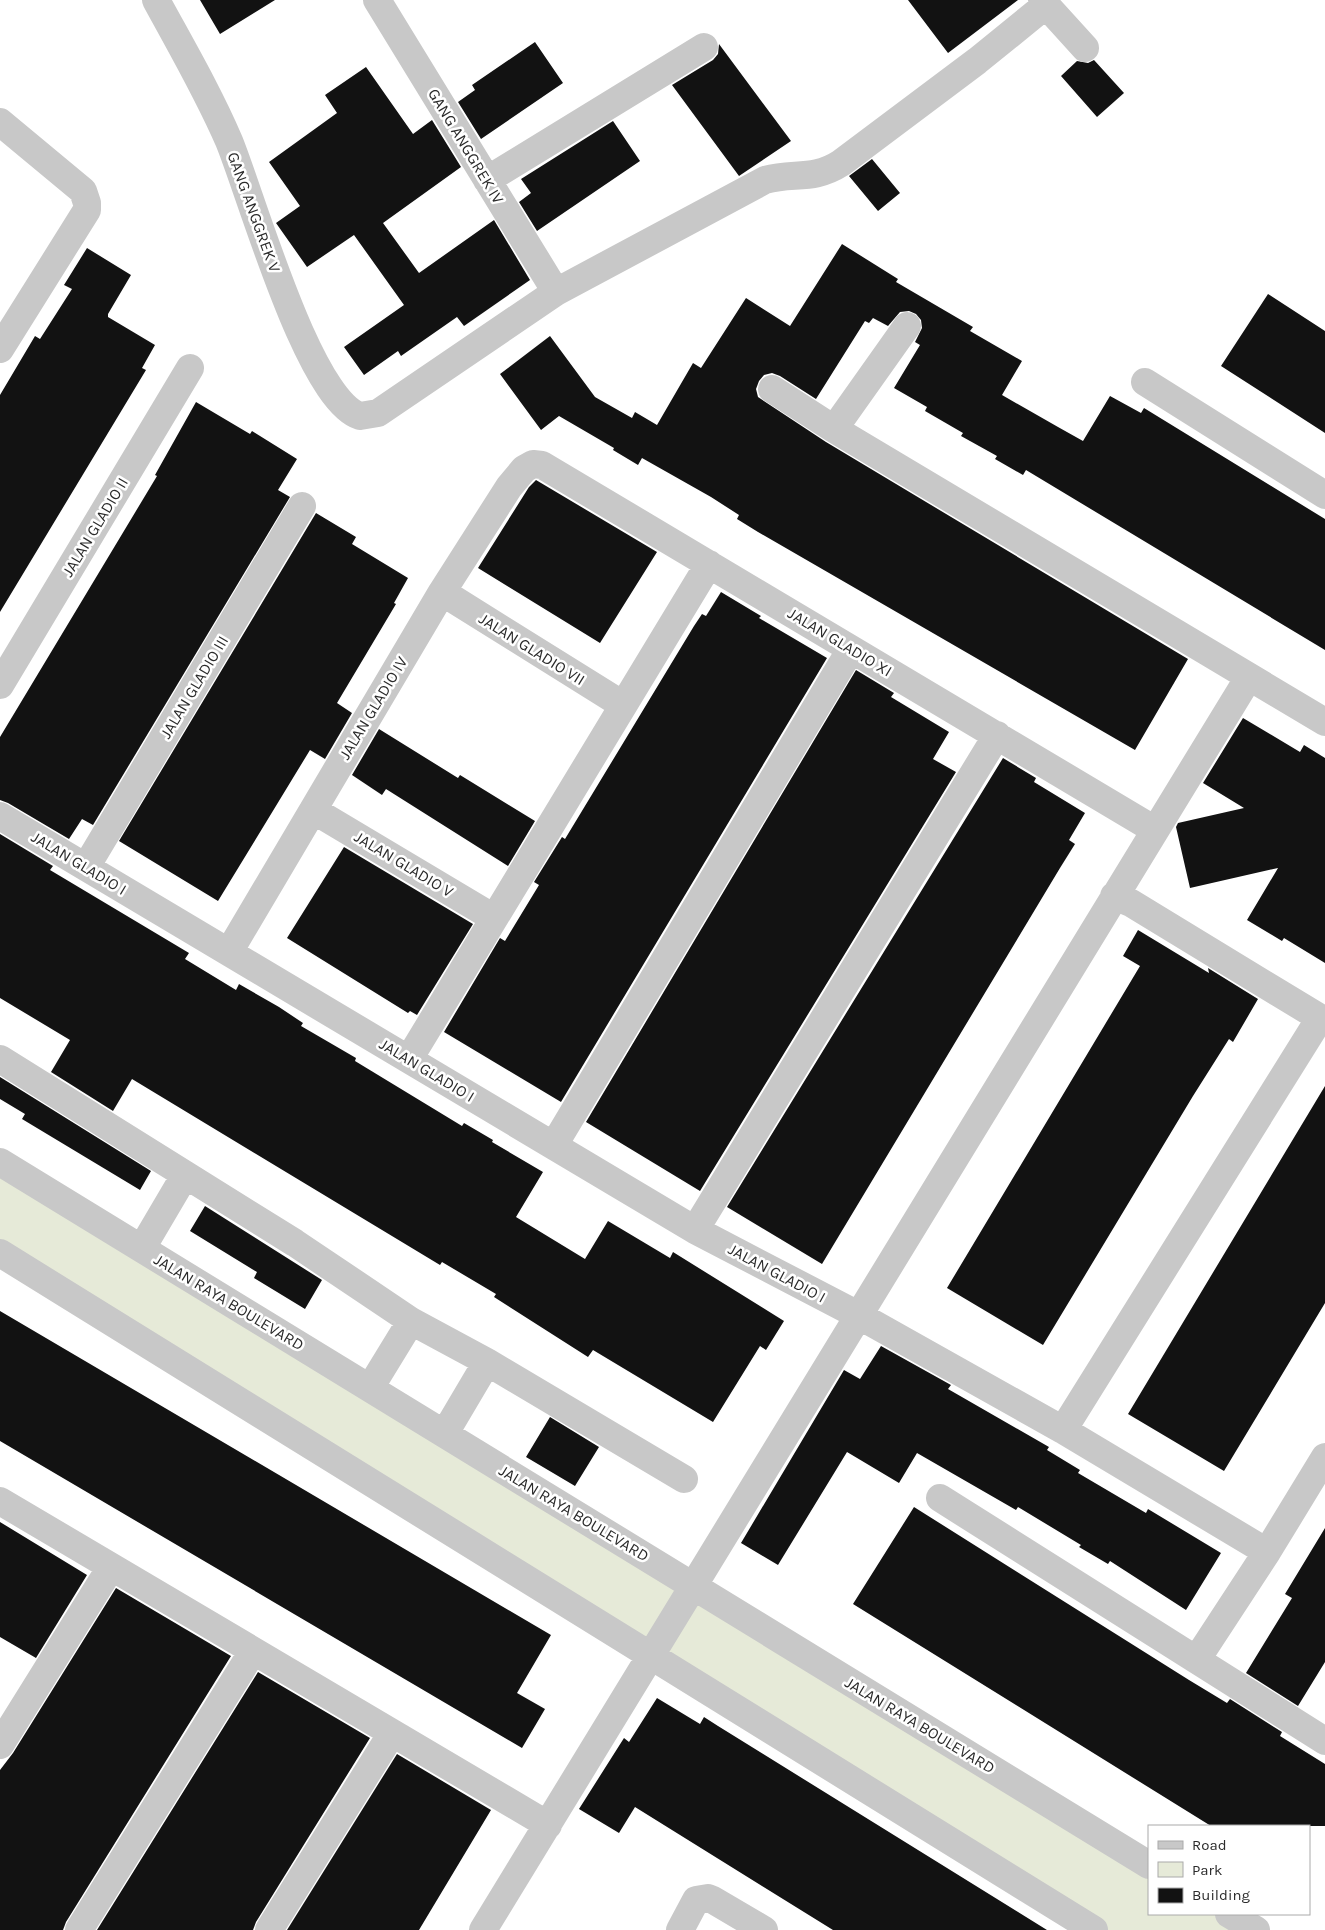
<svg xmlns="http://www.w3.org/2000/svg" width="1325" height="1930" viewBox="0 0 1325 1930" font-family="Karla,sans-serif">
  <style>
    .green { fill: #e6ead8 }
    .building { fill: #121212 }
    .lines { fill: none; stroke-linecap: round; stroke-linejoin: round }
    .street { stroke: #c8c8c8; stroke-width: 28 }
    .labels { text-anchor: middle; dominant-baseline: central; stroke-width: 5; stroke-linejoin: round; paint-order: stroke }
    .street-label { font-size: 16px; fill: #2b2b2b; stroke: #fff }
  </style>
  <rect width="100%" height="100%" fill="#fff"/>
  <path class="green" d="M0 1162 1149 1864V1914H1229L1256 1930H1094L0 1253Z"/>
  <path class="building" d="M200 0H275L220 34Z
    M908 0H1018L948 53Z
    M535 42 563 83 481 139 458 102 475 90 472 85Z
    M719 44 791 141 739 176 672 85 713 60 718 54Z
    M1094 60 1124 93 1097 117 1061 76 1077 61 1088 63Z
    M366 67 413 134 432 120 461 167 383 223 419 273 494 220 530 280 464 326 457 317 401 356 398 351 364 375 344 347 404 305 354 235 307 267 276 223 300 206 269 162 337 113 325 95Z
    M613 121 640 161 537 231 519 202 531 193 521 179Z
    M872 159 900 193 878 211 849 176Z
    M842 244 898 279 896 282 973 327 970 331 1022 361 1002 395 1058 427 1083 441 1110 396 1141 413 1144 408 1325 519V650L1026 470 1023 475 995 459 997 456 961 436 963 433 925 411 927 407 894 388 920 345 915 342 922 328 921 320 916 314 909 311 900 312 888 326 873 318 869 323 865 321 816 399 780 376 772 373 764 375 759 381 756 389 758 397 826 442 1188 659 1135 750 758 532 737 519 739 515 711 497 642 458 638 465 613 450 614 448 559 416 541 430 500 374 550 336 595 397 632 418 635 412 657 425 693 363 701 368 746 298 790 326Z
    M87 248 131 275 108 314V317L155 345 142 368 146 370 0 612V395L35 336 40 339 72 289 64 285Z
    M1268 294 1325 331V433L1221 366Z
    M196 402 250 434 252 431 297 459 278 490 290 497 93 825 82 819 69 839 8 803 0 800V737L157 476 155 475Z
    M536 480 657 552 600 643 478 568 529 487Z
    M316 513 356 537 352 544 408 578 394 603 396 604 337 703 352 713 325 759 310 750 218 901 119 841Z
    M721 592 761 616 759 618 827 658 561 1102 444 1032 500 938 505 941 539 885 534 882 562 837 565 839 694 626 702 614 706 616Z
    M856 670 894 693 891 697 949 732 933 759 956 772 700 1191 586 1122Z
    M1243 718 1300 752 1304 745 1325 758V963L1284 938 1282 941 1247 920 1278 868 1190 888 1176 827 1178 823 1244 808 1203 783Z
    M379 729 458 778 460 775 535 821 508 866 386 789 382 795 352 775Z
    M1003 758 1036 778 1034 782 1085 813 1069 840 1075 844 1060 868 822 1264 727 1207Z
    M0 834 53 866 50 870 189 953 185 959 236 990 239 984 279 1007 303 1023 301 1026 356 1058 355 1061 462 1126 464 1123 493 1140 492 1142 543 1172 516 1217 585 1259 608 1221 670 1258 673 1252 784 1321 766 1350 760 1346 713 1422 593 1350 588 1357 494 1297 496 1294 442 1262 440 1265 132 1079 113 1111 51 1072 70 1040 0 998Z
    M344 847 473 924 417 1015 410 1011 408 1013 287 938Z
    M1138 930 1209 973 1208 968 1258 999 1233 1042 1229 1039 1193 1096 1043 1345 947 1288 1140 966 1123 956Z
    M0 1077 151 1171 140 1190 22 1119 25 1114 0 1099Z
    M1325 1086V1303L1224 1471 1128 1414Z
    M205 1206 322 1280 305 1309 254 1278 257 1272 190 1231Z
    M0 1311 551 1635 517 1693 545 1709 522 1748 0 1441Z
    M881 1346 951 1385 948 1389 1049 1447 1047 1450 1080 1470 1078 1473 1146 1513 1148 1509 1221 1553 1186 1610 1110 1561 1108 1564 1079 1547 1081 1545 1018 1507 1016 1510 917 1453 899 1483 847 1452 778 1565 741 1543 844 1370 860 1379Z
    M550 1417 599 1447 575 1486 526 1457Z
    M914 1507 1189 1680 1227 1703 1230 1699 1282 1732 1280 1736 1325 1764V1826H1211L853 1604Z
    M0 1522 87 1575 36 1658 0 1637Z
    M1325 1528V1662L1298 1706 1246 1673 1292 1598 1285 1594Z
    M116 1588 231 1656 66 1922 63 1930H0V1770L13 1753Z
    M258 1672 370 1738 256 1922 253 1930H97Z
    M657 1698 700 1724 704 1717 718 1726 1047 1930H833L635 1807 619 1833 579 1809 624 1738 629 1742Z
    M397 1754 491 1810 419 1930H287Z"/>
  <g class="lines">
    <path class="street" d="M156 0C181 46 208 92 229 141 251 194 308 399 360 416L378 413 556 292 765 180C794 172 813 181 841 163L977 61 1046 5 1042 0
      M377 0 556 292
      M1046 5 1085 48
      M0 122 83 191 87 203V210L0 349
      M487 180 704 47
      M1145 382 1325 495
      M772 389 834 429 1325 722
      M834 429 907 326
      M442 592 623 705
      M0 685 190 368
      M313 810 494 918
      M0 816 695 1230 858 1315 1063 1430 1267 1552
      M86 867 302 506
      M1114 896 1131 903 1325 1021
      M229 952 442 592 509 487 524 469 533 464 542 465 1155 830
      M0 1059 295 1243 411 1321 487 1362 684 1479
      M409 1059 709 564
      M554 1145 851 649
      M0 1162 1149 1865
      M695 1230 997 735
      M142 1248 185 1175
      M0 1253 1094 1930
      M370 1388 411 1321
      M1063 1430 1320 1018
      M445 1433 487 1362
      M940 1498 1325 1741
      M0 1501 548 1825
      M1197 1659 1267 1552 1325 1457
      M0 1745 111 1567
      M1229 1914 1256 1930
      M79 1930 253 1651
      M269 1930 392 1733
      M483 1930 1249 677
      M680 1930 696 1900 708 1898 713 1900 764 1930"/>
  </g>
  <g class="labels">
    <g class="street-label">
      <text transform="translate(466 146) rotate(59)">GANG ANGGREK IV</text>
      <text transform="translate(254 212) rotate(70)">GANG ANGGREK V</text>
      <text transform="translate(95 527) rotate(-59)">JALAN GLADIO II</text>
      <text transform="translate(840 642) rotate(31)">JALAN GLADIO XI</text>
      <text transform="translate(532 649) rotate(32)">JALAN GLADIO VII</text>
      <text transform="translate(194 687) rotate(-59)">JALAN GLADIO III</text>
      <text transform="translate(373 708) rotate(-59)">JALAN GLADIO IV</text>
      <text transform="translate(79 863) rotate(31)">JALAN GLADIO I</text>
      <text transform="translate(404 864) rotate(31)">JALAN GLADIO V</text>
      <text transform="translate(427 1070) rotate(31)">JALAN GLADIO I</text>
      <text transform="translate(777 1273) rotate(28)">JALAN GLADIO I</text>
      <text transform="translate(229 1302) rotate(31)">JALAN RAYA BOULEVARD</text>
      <text transform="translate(574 1513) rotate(31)">JALAN RAYA BOULEVARD</text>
      <text transform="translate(920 1725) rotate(31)">JALAN RAYA BOULEVARD</text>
    </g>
  </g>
  <rect x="1148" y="1825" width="162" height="90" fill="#ffffff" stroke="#aaaaaa"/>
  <rect x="1158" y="1841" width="25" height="8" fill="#c8c8c8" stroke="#aaaaaa"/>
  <text x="1192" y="1850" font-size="15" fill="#2b2b2b">Road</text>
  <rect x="1158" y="1862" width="25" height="15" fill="#e6ead8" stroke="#aaaaaa"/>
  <text x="1192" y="1875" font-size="15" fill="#2b2b2b">Park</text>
  <rect x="1158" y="1888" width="25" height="15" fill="#121212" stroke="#aaaaaa"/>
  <text x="1192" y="1900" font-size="15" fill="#2b2b2b">Building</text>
</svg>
